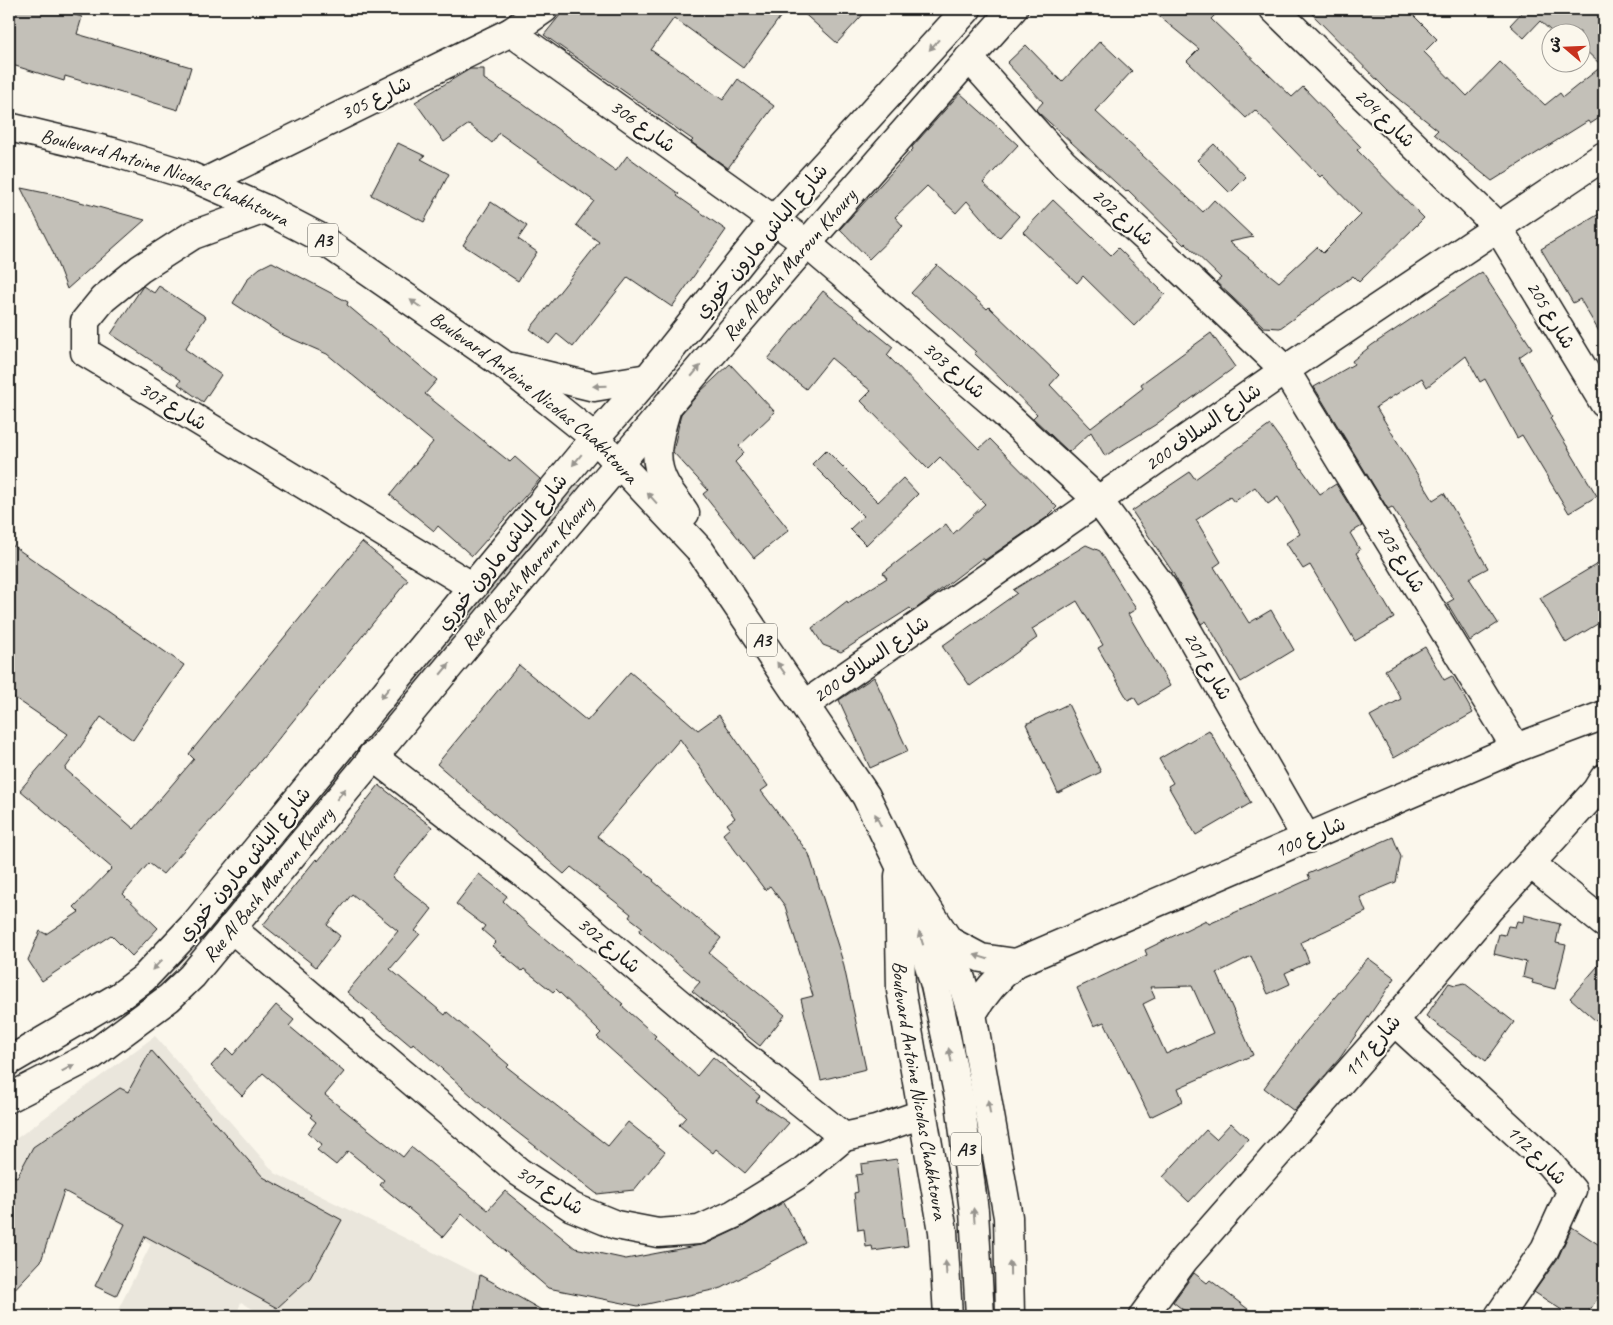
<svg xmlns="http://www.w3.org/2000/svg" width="1613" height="1325" viewBox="0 0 1613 1325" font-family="Caveat,'Playpen Sans Arabic',sans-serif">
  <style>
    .built { fill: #eae6dc }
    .green { fill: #dad7ce; stroke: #7b7a75 }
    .building { fill: #c3c0b8; stroke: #1c1c1c; fill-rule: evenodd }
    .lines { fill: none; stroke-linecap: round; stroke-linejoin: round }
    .minor-casing { stroke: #1c1c1c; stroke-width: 31 }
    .major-casing { stroke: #1c1c1c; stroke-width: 31 }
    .highway-casing { stroke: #1c1c1c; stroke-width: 31 }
    .minor { stroke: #fbf7ec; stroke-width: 28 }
    .major { stroke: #fbf7ec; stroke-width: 28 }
    .highway { stroke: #fbf7ec; stroke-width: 28 }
    .oneway { fill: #97948e }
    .labels { text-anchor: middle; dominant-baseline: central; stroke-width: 4; stroke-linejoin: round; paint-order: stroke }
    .shield { fill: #fbf7ec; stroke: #5f5e5a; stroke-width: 1 }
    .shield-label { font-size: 19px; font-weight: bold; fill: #1c1c1c }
    .street-label { font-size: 20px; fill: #1c1c1c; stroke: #fbf7ec }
  </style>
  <rect width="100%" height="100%" fill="#fbf7ec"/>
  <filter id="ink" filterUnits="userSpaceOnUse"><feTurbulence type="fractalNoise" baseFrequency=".02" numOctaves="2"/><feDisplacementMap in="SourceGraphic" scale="10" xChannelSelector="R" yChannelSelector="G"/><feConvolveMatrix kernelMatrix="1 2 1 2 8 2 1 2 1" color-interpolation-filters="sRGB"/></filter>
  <g filter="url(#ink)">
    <path class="built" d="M155 1036 275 1173 479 1275 552 1316H264L241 1302 236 1316H115L151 1244 88 1202 9 1163V1144Z"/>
    <path class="green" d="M574 484 582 486 255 900H235Z"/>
    <path class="building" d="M9 9H53L82 17 77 34 191 67 178 110 65 76 64 81 9 64Z
      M565 9H786L743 68 674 18 651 50 723 100 738 79 774 106 728 168 691 142 693 140 544 35Z
      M799 9H868L837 43Z
      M1150 9H1221L1211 19 1292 97 1303 87 1361 147 1357 150 1424 218 1359 282 1353 276 1280 328 1264 327 1216 282 1221 278 1185 243 1184 245 1128 190 1126 192 1039 113 1036 110 1043 102 1007 63 1026 45 1062 82 1100 41 1132 71 1095 111 1203 212 1214 200 1253 237 1229 242 1279 282 1317 247 1323 253 1361 215 1322 175 1320 177 1255 110 1246 118 1187 61 1199 49Z
      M1307 9H1407L1437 39 1424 52 1467 96 1500 62 1545 105 1560 93 1563 97 1602 66 1580 45V32H1552L1540 21 1524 38 1510 25 1525 9H1604V115L1590 124 1588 121 1492 181 1434 134 1438 130 1388 91Z
      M470 69H484V79L520 102 616 171 627 156 679 194 677 196 726 230 672 307 628 277 573 347 557 334 549 344 530 329 599 242 576 225 594 201 499 133 492 143 469 124 444 142 415 102Z
      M960 93 1018 145 983 183 1019 216 999 238 967 201 956 213 927 186 895 217 903 226 869 259 840 229 913 149 912 147Z
      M398 143 425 156 421 159 449 174 424 222 371 195Z
      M1214 144 1246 177 1230 193 1197 160Z
      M21 188 55 195 145 220 67 289 52 250Z
      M1053 200 1111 255 1118 248 1165 294 1134 326 1083 276 1077 283 1023 232Z
      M491 202 527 226 518 239 537 252 518 281 463 245Z
      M1604 211V340L1580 299 1573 303 1541 249Z
      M272 262 348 302 347 305 437 380 425 394 510 462 515 457 540 479 472 556 438 526 434 531 390 495 433 442 327 354 281 334 233 303 248 278 260 268Z
      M937 265 987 309 989 307 1059 375 1050 385 1091 428 1143 388 1141 384 1211 333 1235 367 1155 425 1105 456 1091 432 1069 452 1033 418 1037 414 974 353 976 352 911 293Z
      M1482 272 1532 348 1519 357 1552 416 1550 418 1597 496 1569 513 1522 435 1517 438 1485 379 1480 382 1466 356 1427 387 1422 378 1376 407 1433 500 1444 493 1488 568 1469 578 1498 623 1470 641 1447 603 1454 599 1392 507 1388 509 1314 387 1354 364 1352 361 1372 345Z
      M143 286 154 293 159 286 206 317 185 349 221 375 203 402 178 384 181 380 111 334Z
      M823 291 893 347 887 355 979 449 990 439 1057 507 1046 518 985 560 982 558 913 611 910 608 841 652 823 645 812 628 847 601 848 603 887 578 883 573 946 524 953 534 985 504 940 457 928 469 861 401 871 391 831 358 806 389 768 359Z
      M730 364 775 412 739 446 744 453 735 462 789 530 754 558 703 494 708 490 673 452 681 414 700 392Z
      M1270 425 1320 494 1336 484 1362 526 1350 533 1360 550 1356 553 1394 618 1355 641 1310 565 1303 569 1286 543 1300 534 1278 497 1268 504 1255 487 1234 502 1230 497 1196 520 1221 562 1214 567 1249 623 1271 610 1294 650 1241 682 1206 621 1201 624 1172 571 1132 511 1190 472 1195 479Z
      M826 450 878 502 903 478 918 494 866 545 850 529 864 516 812 464Z
      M362 542 408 580 235 792 163 874 149 863 123 894 158 928 132 956 111 935 42 981 28 960 40 931 46 934 79 912 74 907 112 868 20 790 68 734 9 694V543L184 665 133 740 101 717 65 769 134 829 194 759 189 754Z
      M1086 545 1100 551 1136 609 1128 614 1170 686 1139 705 1134 697 1128 700 1098 648 1103 645 1077 601 1032 629 1037 638 970 686 942 646 1017 593 1013 590Z
      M1604 560V620L1566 643 1540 598Z
      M1425 647 1444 680 1452 676 1473 713 1394 758 1370 716 1401 699 1385 670Z
      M519 665 587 721 630 672 698 730 719 715 768 786 761 791 809 854 843 962 866 1069 821 1080 801 999 813 996 785 906 770 886 765 890 723 834 730 828 727 824 735 818 680 739 597 836 654 880 653 881 721 938 709 953 785 1015 760 1046 692 991 700 982 639 931 642 927 629 917 631 914 571 867 564 874 437 764Z
      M874 677 908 751 870 768 839 700Z
      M1068 704 1101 772 1058 793 1026 724Z
      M1209 730 1251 803 1196 835 1168 786 1173 783 1159 759Z
      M379 785 432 827 392 877 432 909 415 931 420 934 390 969 445 1015 447 1012 509 1065 507 1067 608 1146 628 1122 665 1152 634 1190 597 1194 482 1105 413 1043 411 1046 347 992 398 931 352 894 327 925 340 936 316 967 263 925 316 859 318 861Z
      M1393 837 1401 857 1396 882 1360 897 1366 912 1301 942 1309 962 1285 973 1290 984 1268 994 1251 956 1217 973 1253 1055 1178 1088 1183 1101 1150 1117 1104 1022 1094 1026 1077 988 1147 955 1145 950 1206 920 1209 924 1310 879 1308 874ZM1192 986 1213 1033 1166 1054 1143 1004 1155 998 1150 987Z
      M479 874 507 896 503 901 531 927 623 1004 621 1005 656 1036 654 1038 697 1076 713 1057 760 1096 756 1101 789 1123 745 1173 716 1149 713 1153 679 1125 686 1117 597 1037 601 1033 556 989 553 992 524 969 522 971 492 946 496 942 482 930 485 926 456 904Z
      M1524 915 1560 924 1556 943 1566 945 1555 989 1532 983 1533 980 1523 977 1526 962 1494 954 1499 934 1505 935 1508 926 1515 927 1517 921 1523 922Z
      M1368 958 1395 978 1340 1058 1294 1111 1264 1088 1302 1036Z
      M1604 959V1028L1570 998Z
      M1449 983 1455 985 1464 983 1514 1022 1486 1061 1426 1016Z
      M276 1005 294 1020 289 1026 344 1072 325 1095 403 1157 411 1147 488 1210 505 1191 575 1248 626 1259 706 1244 742 1227 784 1202 806 1243 722 1288 638 1306 548 1288 462 1214 443 1237 380 1185 384 1180 348 1151 336 1165 317 1150 322 1144 308 1133 316 1122 310 1117 312 1115 263 1073 242 1096 211 1066 227 1049 233 1055Z
      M151 1050 263 1177 342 1220 310 1278 277 1308 145 1236 116 1296 95 1286 125 1224 64 1191 41 1261 9 1295V1174L17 1177 33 1147 120 1088 128 1092Z
      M1231 1123 1248 1139 1189 1202 1163 1177 1206 1130 1216 1139Z
      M897 1159 908 1246 873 1251 872 1246 866 1247 864 1229 858 1230 854 1193 858 1192 856 1175 862 1174 861 1164Z
      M1572 1227 1604 1248V1288L1586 1316H1571L1534 1292 1558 1258Z
      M1194 1273 1207 1283 1210 1280 1257 1316H1191L1173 1302Z
      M480 1275 552 1316H473Z"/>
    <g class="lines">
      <g class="minor-casing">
        <g id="minor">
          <path d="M1274 9 1497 226 1604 403"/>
          <path d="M511 32 806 243 993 403 1098 500 1163 588 1307 839"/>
          <path d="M969 58 1064 164 1167 257 1285 370 1516 748"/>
          <path d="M205 182 511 32 544 9"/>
          <path d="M265 209 193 235 140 269 103 299 85 321V352L473 587"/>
          <path d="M806 704 1285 370 1604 156"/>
          <path d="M372 756 535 882 706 1026 844 1137"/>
          <path d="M1531 864 1604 923"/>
          <path d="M904 873 949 941 972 1014 1008 1217 1010 1316"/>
          <path id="s1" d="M899 876 901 990 943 1231 948 1316"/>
          <path d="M231 928 519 1172 572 1207 616 1225 658 1233 699 1230 734 1214 802 1172 844 1137 876 1130 922 1114"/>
          <path d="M949 941 981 958 1016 963"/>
          <path d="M972 1014C984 993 997 978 1016 963L1516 748 1604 715"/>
          <path d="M1394 1021 1549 1163 1572 1190 1545 1249 1499 1316"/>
          <path d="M1143 1316 1184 1260 1394 1021 1490 908 1596 791 1604 778"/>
        </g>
      </g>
      <g class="major-casing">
        <g id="major">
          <path d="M9 1061 120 996 144 978 195 924 595 438 648 378 774 220 967 9"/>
          <path id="s2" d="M9 1098 91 1056 169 998 192 976C462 650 731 324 1013 9"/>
        </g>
      </g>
      <g class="highway-casing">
        <g id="highway">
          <path id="s3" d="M9 127 113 152 185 174 265 209 317 236 504 365 595 438 699 549 866 796 899 864 935 985 960 1102 974 1211 980 1316"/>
          <path d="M512 367 594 387 648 378"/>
          <path d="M668 404C660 431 650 457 665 484 670 494 679 503 685 513"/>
        </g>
      </g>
      <use href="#minor" class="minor"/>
      <use href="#major" class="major"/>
      <use href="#highway" class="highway"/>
    </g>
    <defs><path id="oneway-solid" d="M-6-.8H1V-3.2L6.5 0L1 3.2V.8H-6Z" transform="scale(1.25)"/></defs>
    <g class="oneway">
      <use href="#oneway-solid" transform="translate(934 45) rotate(132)"/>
      <use href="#oneway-solid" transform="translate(416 304) rotate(-145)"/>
      <use href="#oneway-solid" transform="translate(696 371) rotate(-50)"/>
      <use href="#oneway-solid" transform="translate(600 386) rotate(178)"/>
      <use href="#oneway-solid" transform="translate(577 460) rotate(129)"/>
      <use href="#oneway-solid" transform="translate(652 498) rotate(-132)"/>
      <use href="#oneway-solid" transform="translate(781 668) rotate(-125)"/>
      <use href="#oneway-solid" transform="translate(445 669) rotate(-50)"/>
      <use href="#oneway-solid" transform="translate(385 693) rotate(129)"/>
      <use href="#oneway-solid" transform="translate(341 794) rotate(-51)"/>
      <use href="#oneway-solid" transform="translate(878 820) rotate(-116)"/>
      <use href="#oneway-solid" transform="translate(921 938) rotate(-107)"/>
      <use href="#oneway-solid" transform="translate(981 957) rotate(-162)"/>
      <use href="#oneway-solid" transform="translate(157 965) rotate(135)"/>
      <use href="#oneway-solid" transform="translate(950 1055) rotate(-102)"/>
      <use href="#oneway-solid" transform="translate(68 1068) rotate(-28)"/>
      <use href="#oneway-solid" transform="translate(989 1107) rotate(-100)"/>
      <use href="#oneway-solid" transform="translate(974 1215) rotate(-94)"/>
      <use href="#oneway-solid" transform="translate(946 1268) rotate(-94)"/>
      <use href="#oneway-solid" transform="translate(1010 1268) rotate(-91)"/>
    </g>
  </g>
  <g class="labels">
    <g class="shield">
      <rect x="308" y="223.5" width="30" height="33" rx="4"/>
      <rect x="747" y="623.5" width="30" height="33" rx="4"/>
      <rect x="951" y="1132.5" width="30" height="33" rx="4"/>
    </g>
    <g class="shield-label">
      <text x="323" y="240">A3</text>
      <text x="762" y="640">A3</text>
      <text x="966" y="1149">A3</text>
    </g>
    <g class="street-label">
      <text transform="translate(376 98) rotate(-26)">شارع 305</text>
      <text transform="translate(1385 118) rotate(44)">شارع 204</text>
      <text transform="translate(643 126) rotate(36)">شارع 306</text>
      <text stroke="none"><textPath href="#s3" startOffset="164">Boulevard Antoine Nicolas Chakhtoura</textPath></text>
      <text transform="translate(1123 217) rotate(42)">شارع 202</text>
      <text transform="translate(761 241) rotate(-50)">شارع الباش مارون خوري</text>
      <text stroke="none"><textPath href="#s2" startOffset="1150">Rue Al Bash Maroun Khoury</textPath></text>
      <text transform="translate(1551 315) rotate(59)">شارع 205</text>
      <text transform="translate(954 370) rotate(41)">شارع 303</text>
      <text stroke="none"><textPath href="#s3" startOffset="599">Boulevard Antoine Nicolas Chakhtoura</textPath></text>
      <text transform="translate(173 406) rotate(31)">شارع 307</text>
      <text transform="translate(1203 427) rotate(-35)">200 شارع السلاف</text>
      <text transform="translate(502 552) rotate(-51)">شارع الباش مارون خوري</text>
      <text transform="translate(1401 559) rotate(59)">شارع 203</text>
      <text stroke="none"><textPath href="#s2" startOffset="745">Rue Al Bash Maroun Khoury</textPath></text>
      <text transform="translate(871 659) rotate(-35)">200 شارع السلاف</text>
      <text transform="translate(1208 666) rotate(60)">شارع 201</text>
      <text transform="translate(1310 837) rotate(-23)">شارع 100</text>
      <text transform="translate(244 864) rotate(-50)">شارع الباش مارون خوري</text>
      <text stroke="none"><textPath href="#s2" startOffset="340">Rue Al Bash Maroun Khoury</textPath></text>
      <text transform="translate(609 945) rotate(40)">شارع 302</text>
      <text transform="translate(1372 1046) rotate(-49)">شارع 111</text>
      <text stroke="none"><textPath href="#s1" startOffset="216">Boulevard Antoine Nicolas Chakhtoura</textPath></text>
      <text transform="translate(1537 1155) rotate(45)">شارع 112</text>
      <text transform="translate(550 1190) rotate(32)">شارع 301</text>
    </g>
  </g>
  <rect width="1613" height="1325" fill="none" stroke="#fbf7ec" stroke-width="30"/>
  <rect x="15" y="15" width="1583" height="1295" fill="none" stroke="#1c1c1c" stroke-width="2" filter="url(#ink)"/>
  <g transform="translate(1566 48) rotate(289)"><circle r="24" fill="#fbf7ec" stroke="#a29f99"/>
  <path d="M0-4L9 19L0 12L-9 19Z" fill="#c8321e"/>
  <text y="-8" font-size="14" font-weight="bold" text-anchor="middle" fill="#1c1c1c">ش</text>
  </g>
</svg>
